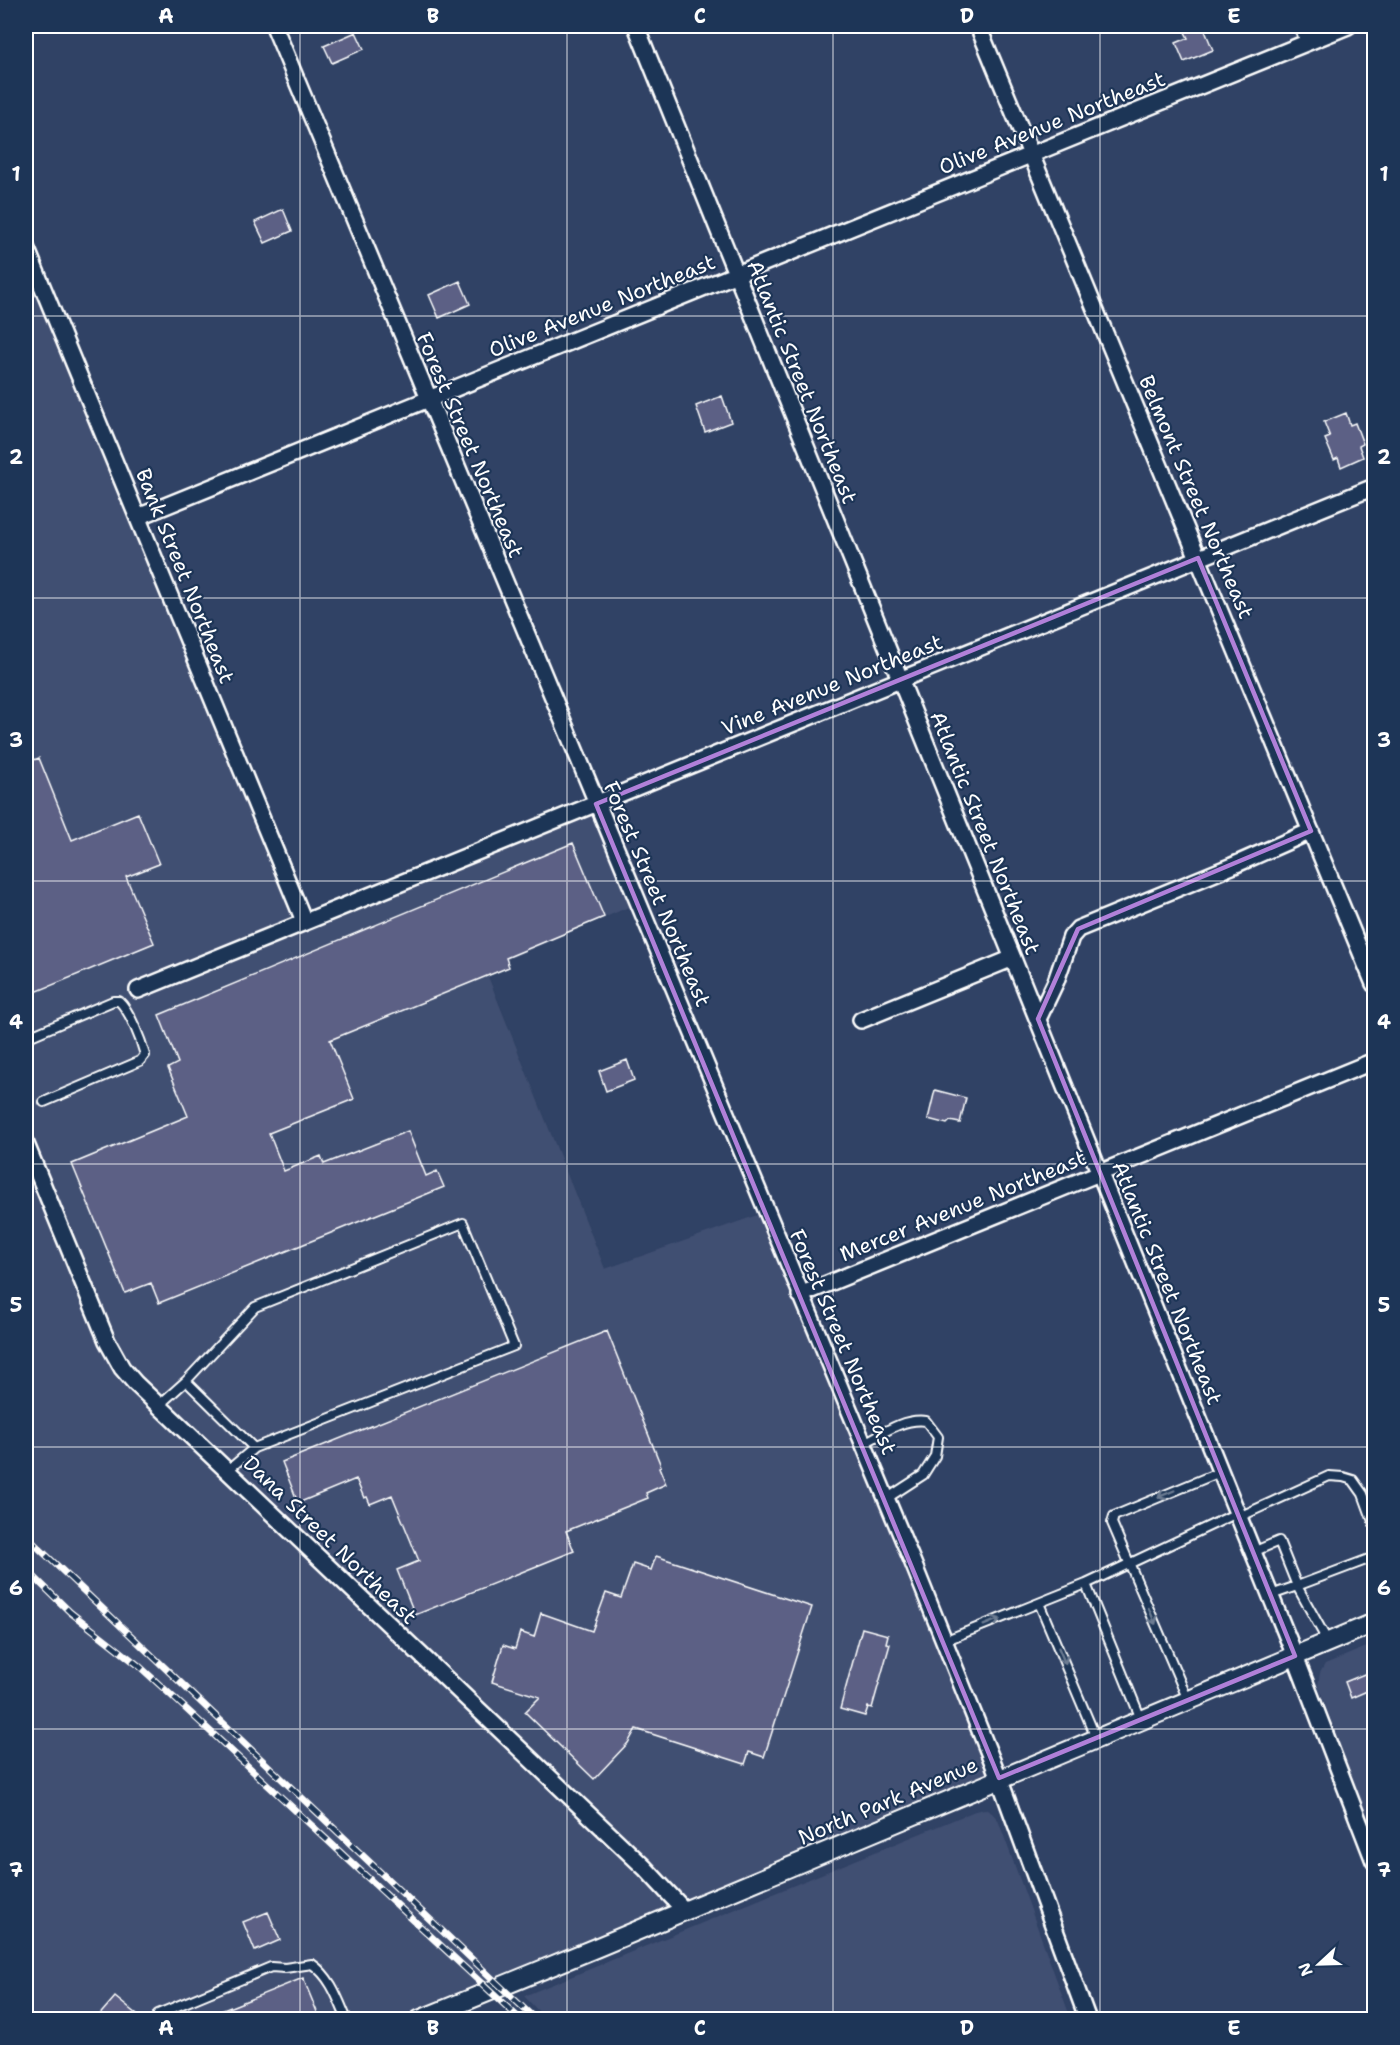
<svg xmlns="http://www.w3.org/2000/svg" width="1400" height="2045" viewBox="0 0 1400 2045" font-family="'Shantell Sans',sans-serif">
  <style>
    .built { fill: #414f72 }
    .building { fill: #5c6085; stroke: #fff; stroke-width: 1.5 }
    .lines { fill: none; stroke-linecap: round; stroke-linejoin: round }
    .service-casing { stroke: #fff; stroke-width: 12 }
    .minor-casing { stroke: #fff; stroke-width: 20 }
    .tertiary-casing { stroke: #fff; stroke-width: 22 }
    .service { stroke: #1d3557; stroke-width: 8 }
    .minor { stroke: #1d3557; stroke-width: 15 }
    .tertiary { stroke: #1d3557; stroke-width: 18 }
    .rail-casing { stroke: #fff; stroke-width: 7 }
    .rail { stroke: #1d3557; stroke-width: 4.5; stroke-dasharray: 14; stroke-linecap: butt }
    .oneway { stroke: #6c7c92 }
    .marked { fill: none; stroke: #b080d9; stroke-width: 4.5; stroke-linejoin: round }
    .grid { fill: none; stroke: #fff; stroke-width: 1.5; stroke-opacity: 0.55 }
    .labels { text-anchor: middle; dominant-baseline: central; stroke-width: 4.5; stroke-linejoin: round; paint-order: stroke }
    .street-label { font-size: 21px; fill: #fff; stroke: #1d3557 }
    .neatline { fill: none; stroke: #fff; stroke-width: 2 }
    .grid-label { font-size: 20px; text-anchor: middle; font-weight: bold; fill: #fff }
  </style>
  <rect width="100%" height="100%" fill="#304265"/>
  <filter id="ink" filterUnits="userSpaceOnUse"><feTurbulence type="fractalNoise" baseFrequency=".0167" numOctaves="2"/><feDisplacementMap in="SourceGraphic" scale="12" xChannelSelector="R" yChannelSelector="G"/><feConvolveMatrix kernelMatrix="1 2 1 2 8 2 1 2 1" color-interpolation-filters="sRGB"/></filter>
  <g filter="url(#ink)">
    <path class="built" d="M26 247 304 921 596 804 638 903 485 969 605 1269 766 1212 999 1778 422 2019H26Z
      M1374 1644V1836L1318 1685 1320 1673 1325 1664Z
      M985 1809 992 1813 998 1820 1071 2019 547 2020 524 1996 975 1811Z"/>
    <path class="building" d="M1182 26H1203L1213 50 1184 62 1176 43 1188 38Z
      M356 32 364 49 332 63 324 46Z
      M283 209 292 231 265 243 255 222Z
      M460 281 470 304 439 318 429 295Z
      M722 396 731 422 705 432 696 406Z
      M1346 413 1350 425 1355 423 1363 444 1359 446 1363 457 1341 467 1338 458 1334 460 1325 439 1330 437 1324 422Z
      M39 758 72 840 138 813 159 864 126 877 154 943 26 996V763Z
      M573 843 604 917 506 958 509 967 330 1040 354 1099 269 1133 284 1171 321 1156 324 1164 408 1131 426 1176 437 1171 444 1187 159 1303 151 1283 125 1293 72 1164 188 1116 168 1068 178 1063 159 1015Z
      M627 1060 634 1080 606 1091 599 1071Z
      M935 1090 966 1098 960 1123 950 1121 947 1124 928 1119Z
      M607 1331 661 1466 659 1467 666 1484 646 1493 648 1498 566 1531 574 1551 415 1615 397 1570 419 1561 392 1495 370 1504 367 1497 364 1498 356 1479 298 1503 282 1462Z
      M656 1556 812 1607 764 1757 749 1752 745 1764 636 1729 628 1743 594 1779 525 1712 540 1697 492 1682 503 1645 515 1649 520 1632 534 1637 541 1613 592 1631 606 1593 621 1598 633 1564 651 1570Z
      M862 1628 888 1635 886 1643 890 1644 872 1708 868 1707 865 1716 840 1709Z
      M1374 1670V1688L1351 1698 1345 1682Z
      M268 1912 280 1940 255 1951 243 1922Z
      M303 1978 320 2019H201Z
      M115 1997 142 2019H96Z"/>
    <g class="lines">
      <g class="service-casing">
        <path id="service" d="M26 1038 113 1001H119C130 1011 141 1040 145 1055L140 1061 44 1102
          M186 1381 255 1307 463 1223 514 1346 254 1448
          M158 1406 186 1381 254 1448 227 1471
          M863 1444C883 1433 903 1418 926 1421L938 1437 935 1456 923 1475 886 1499
          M1239 1517 1329 1476 1343 1477 1353 1480 1363 1494 1374 1524
          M1253 1552 1279 1541 1297 1586 1271 1595
          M1086 1584 1141 1719
          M1039 1603 1096 1738
          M944 1641 1086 1584 1237 1513
          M1328 1642 1297 1586 1374 1557
          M1188 1700 1112 1523 1114 1516 1220 1472
          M158 2014 271 1967 285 1968 312 1964C331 1977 338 1999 347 2020"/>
      </g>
      <g class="minor-casing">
        <path id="minor" d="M274 26 913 1563 999 1778 1088 2020
          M636 26 1295 1656 1374 1861
          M978 26 1374 984
          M1303 26 1308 41
          M26 247 304 921
          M138 517 1348 26
          M138 990 1374 487
          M1038 1019 1056 981 1071 937 1078 929 1232 866 1311 831
          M861 1020 1013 958
          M26 1144 107 1341 122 1368 135 1383 645 1868 685 1911
          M800 1295 1374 1061"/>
      </g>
      <g class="tertiary-casing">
        <path id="tertiary" d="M419 2020 598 1947 1374 1623"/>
      </g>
      <use href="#service" class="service"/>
      <use href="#minor" class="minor"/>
      <use href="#tertiary" class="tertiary"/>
      <g class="rail-casing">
        <path id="rail" d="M26 1536 536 2020
          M26 1569 70 1612 138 1665 184 1707 521 2020"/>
      </g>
      <use href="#rail" class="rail"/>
    </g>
    <defs><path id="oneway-shaft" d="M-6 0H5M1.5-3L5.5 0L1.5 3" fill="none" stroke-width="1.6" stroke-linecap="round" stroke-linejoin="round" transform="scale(1.5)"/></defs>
    <g class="oneway">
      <use href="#oneway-shaft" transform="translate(1166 1494) rotate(157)"/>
      <use href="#oneway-shaft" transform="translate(1152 1616) rotate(67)"/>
      <use href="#oneway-shaft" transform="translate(992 1622) rotate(-22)"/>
      <use href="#oneway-shaft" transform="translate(1062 1656) rotate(67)"/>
    </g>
  </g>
  <path class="marked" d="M1198 558 1311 831 1078 929 1038 1019 1295 1656 999 1778 596 804Z"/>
  <path class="grid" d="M300 26V2020M567 26V2020M833 26V2020M1100 26V2020M26 316H1374M26 598H1374M26 881H1374M26 1164H1374M26 1447H1374M26 1729H1374"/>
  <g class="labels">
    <g class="street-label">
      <text transform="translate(1052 123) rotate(-22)">Olive Avenue Northeast</text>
      <text transform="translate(602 306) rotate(-22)">Olive Avenue Northeast</text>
      <text transform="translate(802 382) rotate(68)">Atlantic Street Northeast</text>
      <text transform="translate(470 445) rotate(67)">Forest Street Northeast</text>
      <text transform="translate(1196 497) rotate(67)">Belmont Street Northeast</text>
      <text transform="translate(185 576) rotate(68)">Bank Street Northeast</text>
      <text transform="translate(832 685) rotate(-22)">Vine Avenue Northeast</text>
      <text transform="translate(985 833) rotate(68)">Atlantic Street Northeast</text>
      <text transform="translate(657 894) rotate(67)">Forest Street Northeast</text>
      <text transform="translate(963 1206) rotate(-22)">Mercer Avenue Northeast</text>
      <text transform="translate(1167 1283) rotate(68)">Atlantic Street Northeast</text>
      <text transform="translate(843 1342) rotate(67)">Forest Street Northeast</text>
      <text transform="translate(330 1540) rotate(44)">Dana Street Northeast</text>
      <text transform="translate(888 1801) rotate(-23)">North Park Avenue</text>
    </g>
  </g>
  <rect width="1400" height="2045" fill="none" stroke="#1d3557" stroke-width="66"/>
  <g transform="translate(1319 1964) rotate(248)" stroke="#1d3557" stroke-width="4.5" paint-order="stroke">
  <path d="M0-4.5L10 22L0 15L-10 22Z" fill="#ffffff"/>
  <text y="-9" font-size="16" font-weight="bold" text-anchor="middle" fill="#ffffff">N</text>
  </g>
  <rect x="33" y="33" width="1334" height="1979" class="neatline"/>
  <g class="grid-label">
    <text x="166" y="23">A</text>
    <text x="433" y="23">B</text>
    <text x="700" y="23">C</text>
    <text x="967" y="23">D</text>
    <text x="1234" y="23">E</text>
    <text x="16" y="181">1</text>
    <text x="1384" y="181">1</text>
    <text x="16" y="464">2</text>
    <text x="1384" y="464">2</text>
    <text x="16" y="747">3</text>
    <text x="1384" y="747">3</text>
    <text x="16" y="1029">4</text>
    <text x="1384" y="1029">4</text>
    <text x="16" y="1312">5</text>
    <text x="1384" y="1312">5</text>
    <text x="16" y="1595">6</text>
    <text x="1384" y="1595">6</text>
    <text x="16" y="1877">7</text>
    <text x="1384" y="1877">7</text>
    <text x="166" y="2035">A</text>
    <text x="433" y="2035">B</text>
    <text x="700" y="2035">C</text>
    <text x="967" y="2035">D</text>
    <text x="1234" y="2035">E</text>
  </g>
</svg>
